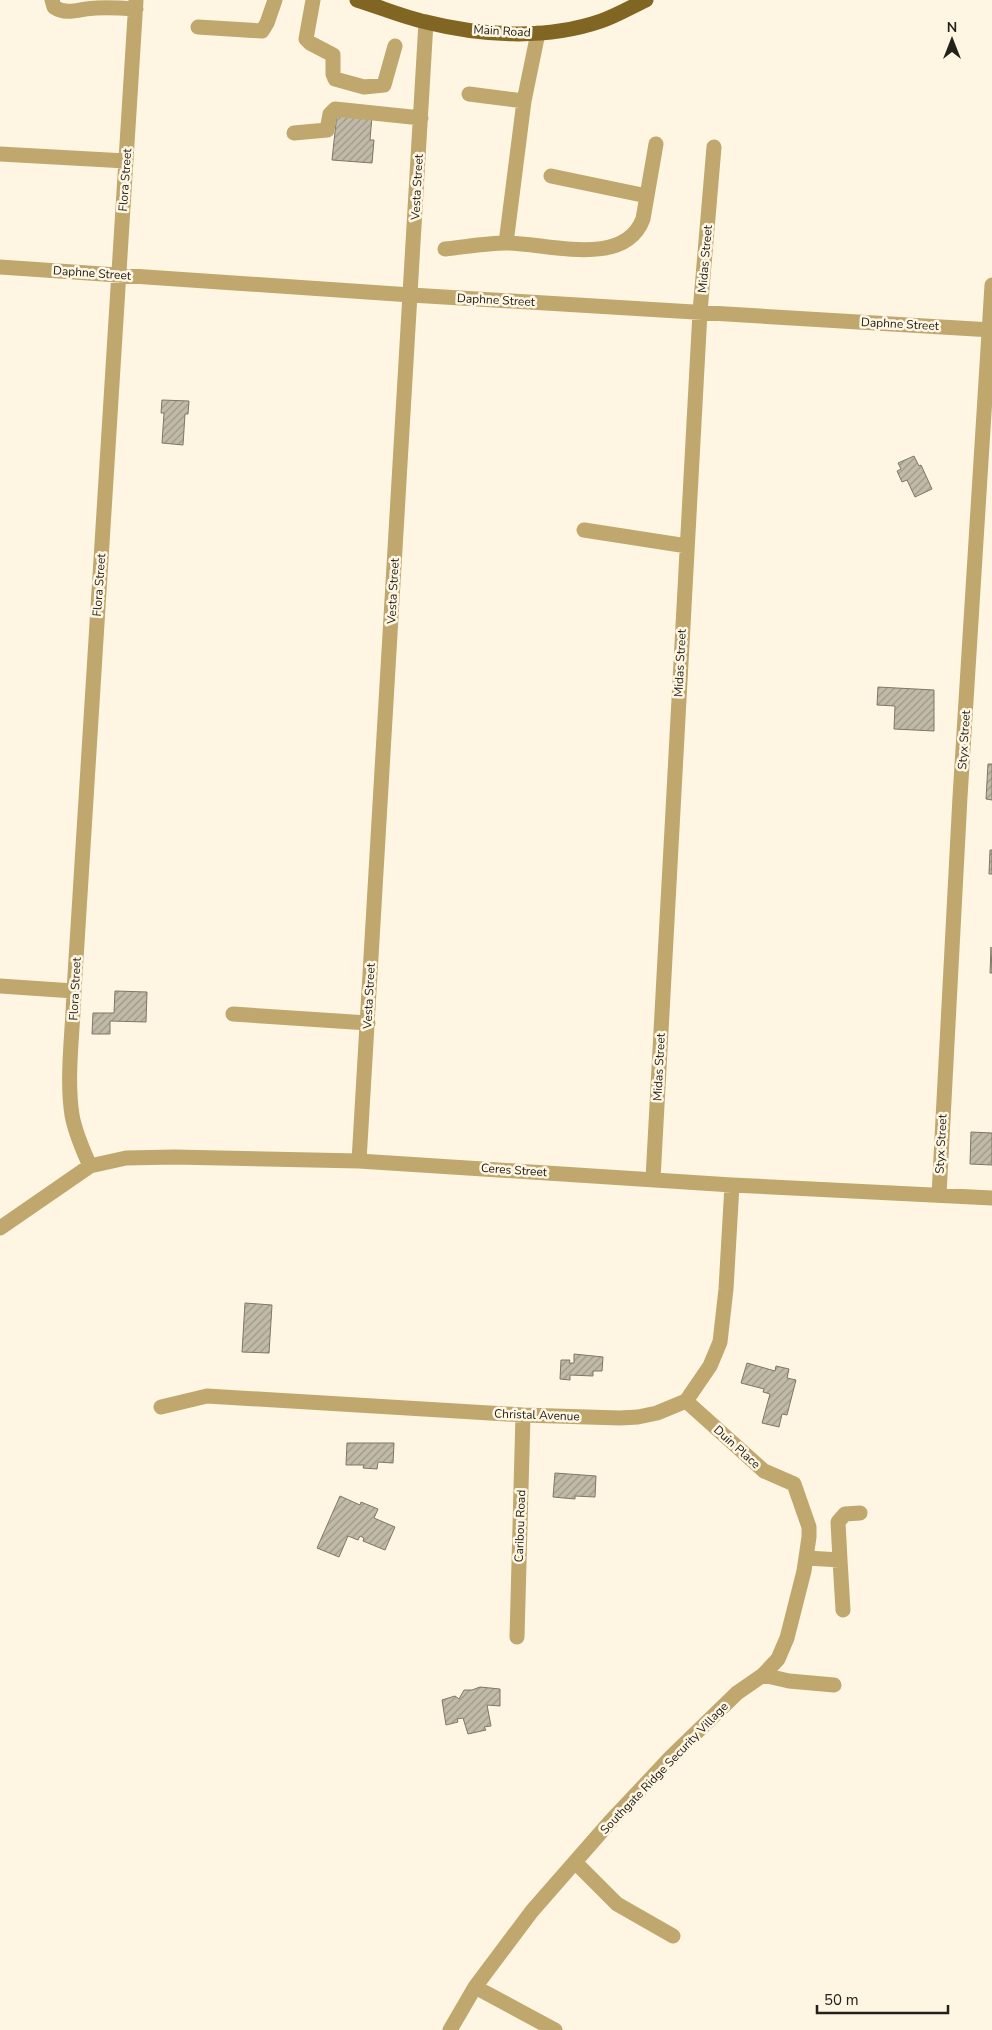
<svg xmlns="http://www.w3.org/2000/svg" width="992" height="2030" viewBox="0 0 992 2030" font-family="'Nunito Sans',sans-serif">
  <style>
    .building { fill: url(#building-hatch); stroke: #7e7766 }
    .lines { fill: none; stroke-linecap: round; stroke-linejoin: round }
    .minor { stroke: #bfa76e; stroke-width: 15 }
    .major { stroke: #806622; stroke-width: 15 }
    .labels { text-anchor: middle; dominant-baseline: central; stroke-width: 5; stroke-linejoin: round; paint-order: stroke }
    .street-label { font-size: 12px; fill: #24211a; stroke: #fef6e3 }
  </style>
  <defs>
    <pattern id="building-hatch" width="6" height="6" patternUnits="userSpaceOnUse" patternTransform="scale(1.25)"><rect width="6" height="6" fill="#c1baa8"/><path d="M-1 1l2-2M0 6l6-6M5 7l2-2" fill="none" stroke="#9d9788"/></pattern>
  </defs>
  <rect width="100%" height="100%" fill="#fef6e3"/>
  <path class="building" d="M337 113 372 116 370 140H374L372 163 332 160Z
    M162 400 189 401 188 414H185L183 445 162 443 164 413H161Z
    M914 456 919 466 921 465 932 489 915 497 907 480 902 482 897 471 901 469 898 463Z
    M878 687 934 690V731L894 729 895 706 877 705Z
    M988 764H992V800L986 799Z
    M990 850H992V874H989Z
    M991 947 992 973H990Z
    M115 991 147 992 146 1022 110 1021V1034H92L93 1013H114Z
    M971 1132 992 1133V1165L970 1164Z
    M245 1303 272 1305 269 1353 242 1352Z
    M574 1354 603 1357 602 1371H593V1376L570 1375V1380L560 1379 561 1360H570L569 1363H574Z
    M747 1363 775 1371 776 1366 789 1369 787 1378 796 1380 787 1415 782 1414 779 1427 762 1423 770 1394 763 1392 764 1389 741 1383Z
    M347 1443H394L393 1463 378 1462 377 1469 363 1468 364 1465H346Z
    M555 1473 596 1476 595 1497 575 1496V1499L553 1497Z
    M340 1496 360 1505 361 1502 378 1509 374 1518 395 1527 385 1550 363 1541 364 1538 360 1536 358 1540 348 1536 339 1557 317 1548Z
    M480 1687 500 1689V1706L487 1705 491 1726 484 1727 486 1730 468 1734 463 1718 457 1719 458 1722 446 1725 442 1700 455 1696 459 1699 464 1690H472Z"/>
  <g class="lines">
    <path class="minor" d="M52 0 54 7C67 16 82 8 96 8 109 7 123 8 136 9
      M313 0 306 39 310 43 333 55V74L335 79 364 87 384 85 395 46
      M198 27 262 31 267 23 275 0
      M469 94 524 101
      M294 133 327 130 330 114 335 109 421 118
      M0 154 126 161
      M551 176 647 196
      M506 243 524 101 538 33
      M445 249C465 247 486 243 506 243 547 243 624 269 643 219L656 144
      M0 267 411 295 992 330
      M584 530 687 546
      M0 986 74 991
      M233 1014 368 1023
      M359 1161 426 22
      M90 1166C83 1150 75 1133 72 1115 66 1078 73 1030 74 991L136 0
      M653 1179 700 312 714 147
      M939 1195 960 797 992 285
      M0 1228 90 1166 126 1158 174 1157 359 1161 732 1185 992 1198
      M161 1407 207 1396 523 1415 620 1418 638 1417 657 1413 686 1401 710 1366 720 1342 726 1289 732 1185
      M807 1558 840 1560 838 1522 845 1514 860 1513
      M840 1560 843 1610
      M517 1637 523 1415
      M763 1675 789 1681 834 1685
      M575 1862 617 1904 673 1936
      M475 1987 555 2030
      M450 2030 475 1987 532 1911 609 1823 670 1758 737 1693 763 1675 778 1659 787 1638 804 1571 809 1537V1527L794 1484 764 1471 686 1401"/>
    <path class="major" d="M357 0C380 7 403 17 426 22 482 36 546 40 601 21 616 16 631 7 646 0"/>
  </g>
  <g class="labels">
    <g class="street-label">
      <text transform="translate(502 31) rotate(3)">Main Road</text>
      <text transform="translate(125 180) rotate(-86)">Flora Street</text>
      <text transform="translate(417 187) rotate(-87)">Vesta Street</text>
      <text transform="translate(705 259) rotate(-85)">Midas Street</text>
      <text transform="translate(92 273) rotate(4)">Daphne Street</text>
      <text transform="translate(496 300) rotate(3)">Daphne Street</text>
      <text transform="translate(900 324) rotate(3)">Daphne Street</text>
      <text transform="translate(99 585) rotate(-86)">Flora Street</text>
      <text transform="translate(393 591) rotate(-87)">Vesta Street</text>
      <text transform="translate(680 663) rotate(-87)">Midas Street</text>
      <text transform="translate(964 740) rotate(-86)">Styx Street</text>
      <text transform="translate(75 989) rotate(-87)">Flora Street</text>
      <text transform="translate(369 996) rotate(-87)">Vesta Street</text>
      <text transform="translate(659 1067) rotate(-87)">Midas Street</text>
      <text transform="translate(941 1144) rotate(-87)">Styx Street</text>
      <text transform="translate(514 1170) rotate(4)">Ceres Street</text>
      <text transform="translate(537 1415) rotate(2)">Christal Avenue</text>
      <text transform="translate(737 1447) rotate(42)">Duin Place</text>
      <text transform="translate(520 1526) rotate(-88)">Caribou Road</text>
      <text transform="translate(664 1768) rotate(-46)">Southgate Ridge Security Village</text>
    </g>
  </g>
  <g transform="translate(952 40)" stroke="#fef6e3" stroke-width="4" paint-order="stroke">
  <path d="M0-4L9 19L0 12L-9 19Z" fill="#24211a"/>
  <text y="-8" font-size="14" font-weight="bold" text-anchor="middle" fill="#24211a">N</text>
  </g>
  <path d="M817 2005v8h131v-8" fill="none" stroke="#24211a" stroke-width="2.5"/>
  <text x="824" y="2005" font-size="15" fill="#24211a" stroke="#fef6e3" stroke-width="4" paint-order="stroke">50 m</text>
</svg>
